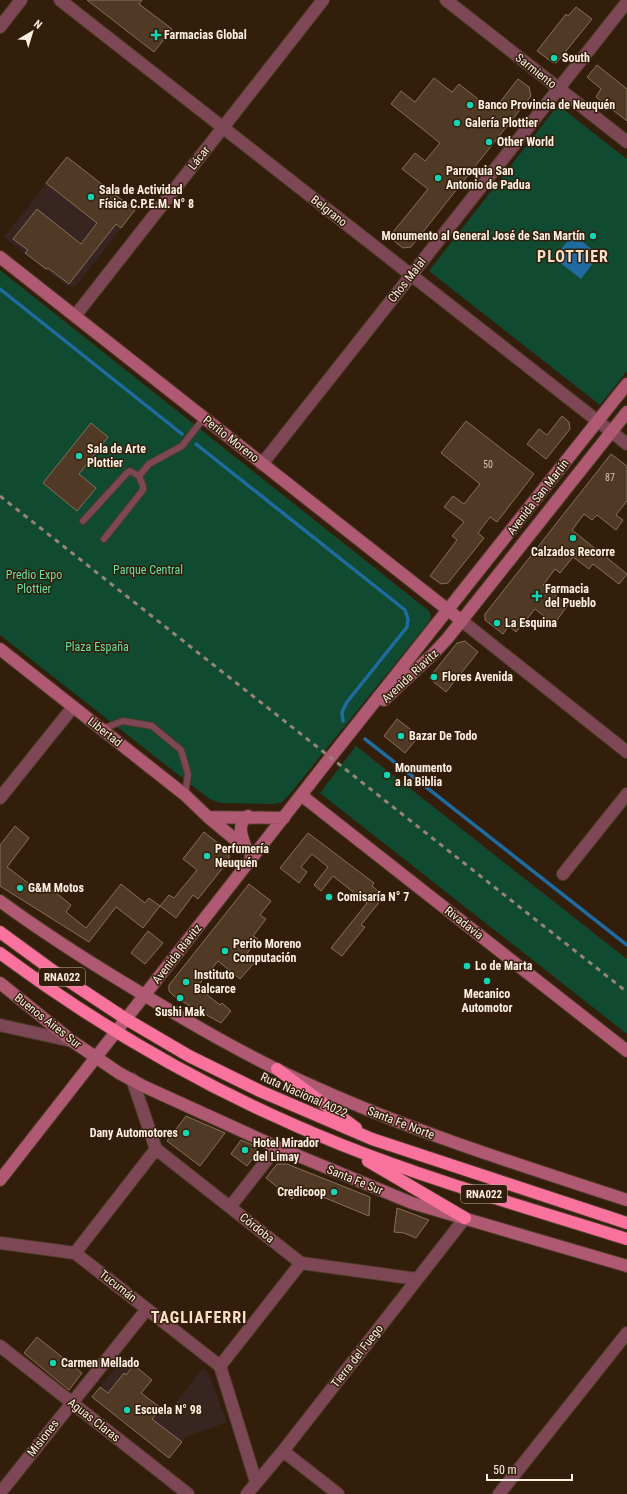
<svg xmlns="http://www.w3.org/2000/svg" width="627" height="1494" viewBox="0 0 627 1494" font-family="'Roboto Condensed',sans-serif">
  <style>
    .education { fill: #382521 }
    .green { fill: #104b31 }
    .water { fill: #1f6b9f }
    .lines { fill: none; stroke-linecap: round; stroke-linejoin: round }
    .stream { stroke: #1f6b9f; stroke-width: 3.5 }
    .building { fill: #503a26; stroke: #886f5a }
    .lane-casing { stroke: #4e3b28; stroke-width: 8 }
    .street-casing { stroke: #4e3b28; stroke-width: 14 }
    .secondary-casing { stroke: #4e3b28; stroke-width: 14 }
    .highway-casing { stroke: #4e3b28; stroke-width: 14 }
    .lane { stroke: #7d4756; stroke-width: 6 }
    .street { stroke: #7d4756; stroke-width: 12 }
    .secondary { stroke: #af5973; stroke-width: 12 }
    .highway { stroke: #f9729d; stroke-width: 12 }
    .rail { stroke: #968574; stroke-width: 3; stroke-dasharray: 5 5; stroke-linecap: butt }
    .poi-dot { fill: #12d5b4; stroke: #321e0a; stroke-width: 1.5 }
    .labels { text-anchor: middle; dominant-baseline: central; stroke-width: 3; stroke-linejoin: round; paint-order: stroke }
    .number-label { font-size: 10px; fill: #d2c2b4 }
    .shield { fill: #321e0a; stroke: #c0b0a2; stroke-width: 1 }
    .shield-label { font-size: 11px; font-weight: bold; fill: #fdefe3 }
    .poi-label { font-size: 12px; font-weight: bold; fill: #fdefe3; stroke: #321e0a; text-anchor: start }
    .street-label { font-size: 12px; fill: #fdefe3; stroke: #321e0a }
    .park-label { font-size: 12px; fill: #67e1a6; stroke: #321e0a }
    .district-label { font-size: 16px; font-weight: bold; letter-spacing: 1px; fill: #fbdfc7; stroke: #321e0a }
  </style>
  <rect width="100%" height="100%" fill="#321e0a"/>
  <path class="education" d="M67 157 135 210 76 286 68 287 4 237Z
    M124 1357 152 1380 142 1393 167 1413 203 1368 208 1373 227 1422 186 1437 169 1458 92 1397Z"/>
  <path class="green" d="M558 105 627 159V371L600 405 429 271Z
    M0 270 429 611 431 616 429 622 289 795 282 802 274 804 222 803 217 802 208 798 0 635Z
    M356 746 627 959V1034L320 793Z"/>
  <path class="water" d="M573 234 599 255 581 279 554 258Z"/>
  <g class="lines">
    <path class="stream" d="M0 289 182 434
      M196 444 405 610 408 619 407 627 347 702 342 712 343 721
      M365 739 627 945"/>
  </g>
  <path class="building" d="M87 0H142L139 4 172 29 154 52Z
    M576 7 592 19 558 61 556 63 552 62 537 51 566 14 568 16Z
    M597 65 627 89V121L596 97 601 89 587 77Z
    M434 78 452 92 459 84 493 111 518 79 529 87 531 96 411 247 403 248 389 237 428 189 402 169 415 153 425 161 440 143 391 104 401 91 415 102Z
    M67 157 135 210 121 228 116 224 69 284 48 268 46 269 25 253 28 250 13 239 37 209 81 244 97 223 46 183Z
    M562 416 569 422 570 429 546 459 527 444 539 429 547 435Z
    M466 421 534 474 497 522 490 517 478 533 484 538 448 583 441 584 430 576 457 540 452 536 464 522 444 507 453 496 464 504 480 484 441 453Z
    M91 423 108 437 79 474 96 488 77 511 43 483Z
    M611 454 627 466V501L616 515 623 520 616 530 597 515 592 520 584 514 572 530 627 574 619 584 593 564 589 569 573 557 560 573 555 569 543 585 568 605 554 624 535 609 516 632 509 626 503 634 485 620V614Z
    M465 641 478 652 446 692 429 678 457 643Z
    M397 719 419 736 405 753 384 736Z
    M15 826 29 838 7 867 36 889 42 882 60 896 71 905 66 912 86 928 121 884 145 903 149 898 160 906 143 928 116 907 89 942 0 886V845Z
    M204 832 229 852V860L198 899 193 895 176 918 160 906 169 895 174 898 197 870 183 859Z
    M308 833 374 883 372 886 384 896 361 925 365 927 342 956 331 948 367 903 333 876 321 891 314 885 328 867 312 854 301 867 307 872 299 883 280 868Z
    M249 884 271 901 260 915 266 919 253 936 258 939 245 956 254 963 240 979 218 961 197 987 220 1005 222 1003 231 1011 221 1023 176 998 169 991V985Z
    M148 931 163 943 145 964 131 953Z
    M186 1116 225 1133 200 1166 167 1141Z
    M241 1140 255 1146 257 1153 247 1166 231 1154Z
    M277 1164H287L370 1197 369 1216 301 1188 292 1199 266 1178Z
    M397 1208 429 1220 416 1238 404 1233 394 1232Z
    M37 1337 82 1373 69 1390 24 1353Z
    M134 1365 152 1380 141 1393 161 1408 152 1419 182 1442 169 1458 92 1397 100 1387 108 1393 124 1373 126 1375Z"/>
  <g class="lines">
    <g class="lane-casing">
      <path id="lane" d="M139 476 149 464 182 446 204 418
        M83 521 127 473 130 471 139 476 143 486V490L104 539
        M102 729 123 721 152 726 181 750 188 774 185 795"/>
    </g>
    <g class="street-casing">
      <path id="street" d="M60 0 627 444
        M446 0 627 142
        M0 27 21 0
        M75 316 323 0
        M262 464 627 2
        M462 621 627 752
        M0 798 73 707
        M563 874 627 794
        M0 1025 72 1041
        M132 1079 156 1149 301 1263 417 1279
        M230 1207 277 1147
        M0 1243 75 1253 220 1366 256 1482
        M75 1253 156 1149
        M0 1346 188 1494
        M220 1366 301 1263
        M283 1451 338 1494
        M0 1493 147 1309
        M247 1494 283 1451 465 1218
        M499 1494 627 1333"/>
    </g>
    <g class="secondary-casing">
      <path id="secondary" d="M0 257 462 621
        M0 649 185 795 208 817 254 855
        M384 700 432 655 447 639 627 412
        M301 795 627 1051
        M208 817 284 818
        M246 848C242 837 236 824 248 816
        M0 901C41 931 83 958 126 984 188 1022 251 1059 317 1088 417 1133 523 1166 627 1200
        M0 983 72 1041 119 1073 143 1086 277 1147 412 1203 627 1266
        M0 1180 330 758 627 384"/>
    </g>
    <g class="highway-casing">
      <path id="highway" d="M0 932 52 970 126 1019 189 1056 260 1091 372 1139 627 1223
        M0 953C105 1031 221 1097 342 1145 435 1182 532 1209 627 1239
        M277 1069 356 1128
        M368 1161 465 1218"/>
    </g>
    <use href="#lane" class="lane"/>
    <use href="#street" class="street"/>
    <use href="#secondary" class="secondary"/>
    <use href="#highway" class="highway"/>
    <path class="rail" d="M0 496 627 992"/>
  </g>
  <g class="poi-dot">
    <path d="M154 29h4v4h4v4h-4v4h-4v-4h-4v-4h4z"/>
    <circle cx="554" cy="58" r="4"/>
    <circle cx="470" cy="105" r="4"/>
    <circle cx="457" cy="123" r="4"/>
    <circle cx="489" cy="142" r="4"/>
    <circle cx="438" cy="178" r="4"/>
    <circle cx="91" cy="197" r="4"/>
    <circle cx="593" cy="236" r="4"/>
    <circle cx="79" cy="456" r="4"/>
    <circle cx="573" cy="538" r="4"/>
    <path d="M535 590h4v4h4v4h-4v4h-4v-4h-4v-4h4z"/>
    <circle cx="497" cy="623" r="4"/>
    <circle cx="434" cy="677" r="4"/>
    <circle cx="401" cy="736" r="4"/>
    <circle cx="387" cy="775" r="4"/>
    <circle cx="207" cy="856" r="4"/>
    <circle cx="20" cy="888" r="4"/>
    <circle cx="329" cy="897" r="4"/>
    <circle cx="225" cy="951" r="4"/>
    <circle cx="467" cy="966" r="4"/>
    <circle cx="487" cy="981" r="4"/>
    <circle cx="186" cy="982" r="4"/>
    <circle cx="180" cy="998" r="4"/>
    <circle cx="186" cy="1133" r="4"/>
    <circle cx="245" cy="1150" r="4"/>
    <circle cx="334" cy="1192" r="4"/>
    <circle cx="53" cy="1363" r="4"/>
    <circle cx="127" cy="1410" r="4"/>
  </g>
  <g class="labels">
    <g class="number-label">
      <text x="488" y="464">50</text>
      <text x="610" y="477">87</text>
    </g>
    <g class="shield">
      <rect x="39" y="968" width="46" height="18" rx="3"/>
      <rect x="461" y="1185" width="46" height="18" rx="3"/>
    </g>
    <g class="shield-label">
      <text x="62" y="977">RNA022</text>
      <text x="484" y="1194">RNA022</text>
    </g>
    <g class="poi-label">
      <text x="164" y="35">Farmacias Global</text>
      <text x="562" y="58">South</text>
      <text x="478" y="105">Banco Provincia de Neuquén</text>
      <text x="465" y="123">Galería Plottier</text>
      <text x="497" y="142">Other World</text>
      <text x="446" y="171">Parroquia San<tspan x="446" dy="14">Antonio de Padua</tspan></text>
      <text x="99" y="190">Sala de Actividad<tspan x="99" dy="14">Física C.P.E.M. N° 8</tspan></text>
      <text x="585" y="236" text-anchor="end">Monumento al General José de San Martín</text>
      <text x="87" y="449">Sala de Arte<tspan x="87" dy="14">Plottier</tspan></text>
      <text x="573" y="552" text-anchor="middle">Calzados Recorre</text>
      <text x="545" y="589">Farmacia<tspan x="545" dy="14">del Pueblo</tspan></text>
      <text x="505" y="623">La Esquina</text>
      <text x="442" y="677">Flores Avenida</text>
      <text x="409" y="736">Bazar De Todo</text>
      <text x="395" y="768">Monumento<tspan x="395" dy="14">a la Biblia</tspan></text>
      <text x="215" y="849">Perfumería<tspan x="215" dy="14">Neuquén</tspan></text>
      <text x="28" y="888">G&amp;M Motos</text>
      <text x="337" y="897">Comisaría N° 7</text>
      <text x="233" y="944">Perito Moreno<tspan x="233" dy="14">Computación</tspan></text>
      <text x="475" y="966">Lo de Marta</text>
      <text x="194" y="975">Instituto<tspan x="194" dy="14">Balcarce</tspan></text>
      <text x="487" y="994" text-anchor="middle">Mecanico<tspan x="487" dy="14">Automotor</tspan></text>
      <text x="180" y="1012" text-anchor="middle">Sushi Mak</text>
      <text x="178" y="1133" text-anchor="end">Dany Automotores</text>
      <text x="253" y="1143">Hotel Mirador<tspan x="253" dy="14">del Limay</tspan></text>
      <text x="326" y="1192" text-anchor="end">Credicoop</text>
      <text x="61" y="1363">Carmen Mellado</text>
      <text x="135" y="1410">Escuela N° 98</text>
    </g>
    <g class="street-label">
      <text transform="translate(536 71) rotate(38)">Sarmiento</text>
      <text transform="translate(199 158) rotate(-52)">Lácar</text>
      <text transform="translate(329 211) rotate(38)">Belgrano</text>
      <text transform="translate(407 280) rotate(-52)">Chos Malal</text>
      <text transform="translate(231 439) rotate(38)">Perito Moreno</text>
      <text transform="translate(538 497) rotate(-52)">Avenida San Martín</text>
      <text transform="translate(410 676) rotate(-43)">Avenida Riavitz</text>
      <text transform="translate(105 732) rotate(38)">Libertad</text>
      <text transform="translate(464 923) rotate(38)">Rivadavia</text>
      <text transform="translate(177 954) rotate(-52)">Avenida Riavitz</text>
      <text transform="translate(48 1021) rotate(38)">Buenos Aires Sur</text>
      <text transform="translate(304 1095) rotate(24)">Ruta Nacional A022</text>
      <text transform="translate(401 1123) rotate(21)">Santa Fe Norte</text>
      <text transform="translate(355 1180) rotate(22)">Santa Fe Sur</text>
      <text transform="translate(257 1228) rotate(38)">Córdoba</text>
      <text transform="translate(118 1286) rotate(38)">Tucumán</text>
      <text transform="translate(357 1356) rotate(-52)">Tierra del Fuego</text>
      <text transform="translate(94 1420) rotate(38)">Aguas Claras</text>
      <text transform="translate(43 1438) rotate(-52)">Misiones</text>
    </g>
    <g class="park-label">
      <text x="148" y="570">Parque Central</text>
      <text x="34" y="575">Predio Expo<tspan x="34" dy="14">Plottier</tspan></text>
      <text x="97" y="647">Plaza España</text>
    </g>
    <g class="district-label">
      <text x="573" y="256">PLOTTIER</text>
      <text x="199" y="1317">TAGLIAFERRI</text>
    </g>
  </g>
  <g transform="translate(32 32) rotate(38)" stroke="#321e0a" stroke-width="3" paint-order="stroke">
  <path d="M0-3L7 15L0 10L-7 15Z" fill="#fdefe3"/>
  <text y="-6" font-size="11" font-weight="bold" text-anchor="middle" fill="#fdefe3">N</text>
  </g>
  <path d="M487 1474v6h85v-6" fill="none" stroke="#fdefe3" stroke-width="2"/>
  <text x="493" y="1474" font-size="12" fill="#fdefe3" stroke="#321e0a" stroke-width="3" paint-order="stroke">50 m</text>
</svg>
